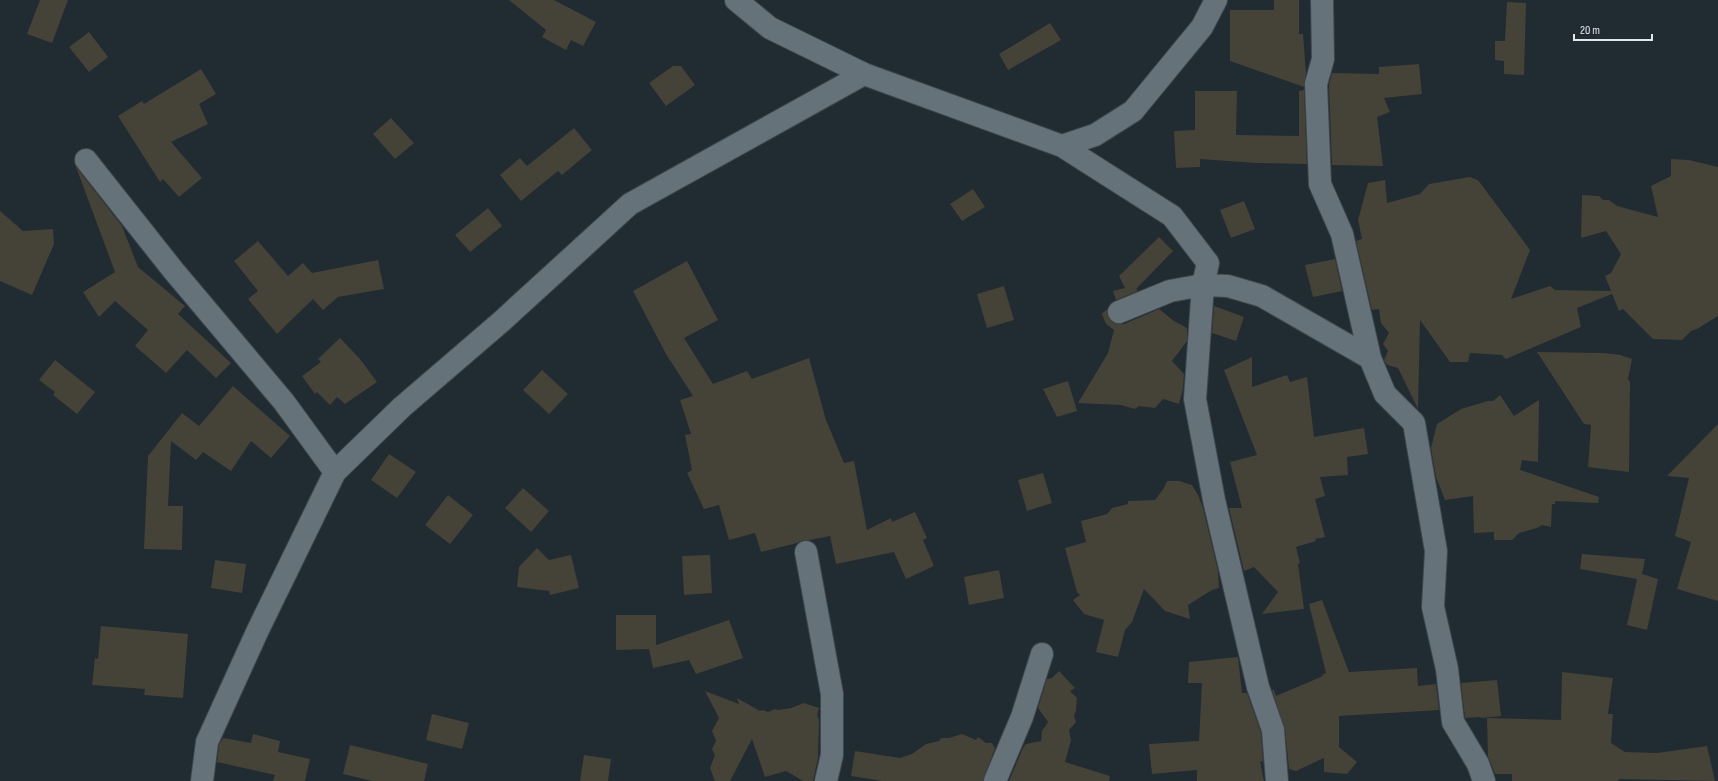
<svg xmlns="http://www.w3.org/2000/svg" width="1718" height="781" viewBox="0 0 1718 781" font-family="'Sofia Sans Condensed',sans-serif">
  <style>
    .building { fill: #454237 }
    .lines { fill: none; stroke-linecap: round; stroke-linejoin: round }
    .minor-casing { stroke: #3e474d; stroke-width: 24 }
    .minor { stroke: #66727a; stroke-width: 22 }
  </style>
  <rect width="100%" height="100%" fill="#212b32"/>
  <path class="building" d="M40 0H68L52 43 27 34Z
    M509 0H554L596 22 583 46 571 40 566 50 542 37 546 30Z
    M1274 0H1299V34H1303L1306 73 1304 87 1230 61V10H1274Z
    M1507 2 1526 3 1524 75 1504 74V61L1495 60V41H1505Z
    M1050 23 1061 40 1008 70 999 54Z
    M89 32 108 57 89 72 69 47Z
    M1419 64 1422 94 1384 98 1390 112 1377 117 1383 166 1332 165 1329 85 1332 73 1379 74V67Z
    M673 66H681L695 85 666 106 649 83Z
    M201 69 216 94 199 104 208 124 171 142 202 178 179 197 163 179 160 182 118 116 142 101 144 104Z
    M1304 90 1307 164 1256 163 1200 159V167L1176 168 1174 131 1195 130V91H1237L1236 135 1299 136V91Z
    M391 118 414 143 395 159 373 134Z
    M574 128 592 150 562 175 558 171 521 201 500 175 520 158 527 166Z
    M1671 159 1689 160 1718 167V316L1697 329 1691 331 1682 340 1653 339 1623 309 1619 311 1612 294 1577 308 1581 327 1506 359 1502 355 1470 353 1468 362H1450L1420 320 1418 409 1398 368 1387 365 1384 360 1388 351 1383 344 1389 333 1381 323 1379 309 1372 310 1356 241 1362 239 1358 220 1368 183 1385 180 1387 203 1420 194 1429 184 1470 177 1478 180 1530 250 1511 299 1550 286 1555 290 1611 291 1605 276 1611 273 1621 254 1606 231 1581 238 1582 195 1599 196 1603 200H1609L1617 206 1658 217 1651 186 1671 176Z
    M76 167 122 226 138 267 185 306 178 314 231 363 216 378 187 350 166 373 135 346 148 330 115 301 99 317 83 292 115 272Z
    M973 189 985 207 962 221 950 204Z
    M1244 201 1255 229 1231 238 1220 210Z
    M488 208 502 226 470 252 455 235Z
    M0 211 23 231 53 229 54 244 32 295 0 281Z
    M1159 237 1173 251 1136 289 1138 291 1116 300 1113 291 1125 288 1119 276Z
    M258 241 288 276 303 263 312 273 378 260 384 289 338 297 323 310 313 299 277 334 248 299 258 291 234 261Z
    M1335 259 1342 291 1313 297 1305 265Z
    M687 261 718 320 684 338 713 384 747 371 752 379 809 358 826 420 844 463 854 461 867 530 891 518 892 522 915 512 927 538 923 540 934 566 906 579 894 552 836 564 830 536 810 540H803L797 543 761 552 755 533 729 540 719 505 704 509 687 473 692 470 685 435 691 434 680 400 693 396 666 354 633 291Z
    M1004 286 1014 320 987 328 977 294Z
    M1214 306 1244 317 1236 341 1212 333Z
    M1107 309 1108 317 1112 322 1118 324H1124L1159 309 1174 321 1187 328V341L1172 361 1184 374 1183 389 1179 404 1163 399 1155 408 1139 406 1135 409 1121 405 1078 403 1108 353 1114 330 1106 324 1102 314Z
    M340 338 360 359 377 382 345 404 337 397 330 405 317 392 315 394 302 376 321 362 318 359Z
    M1537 352 1604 353 1620 355 1632 359 1628 379 1630 382 1629 472 1588 467 1591 425 1584 424Z
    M1252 357V387L1287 375 1290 382 1307 377 1314 437 1364 428 1368 454 1347 457 1348 475 1320 477 1325 496 1315 499 1325 537 1315 539 1316 541 1296 547 1300 563 1298 564 1304 609 1262 614 1278 592 1254 567 1244 571 1229 508H1242L1230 462 1257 455 1224 370Z
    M55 360 95 392 77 414 53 395 55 392 39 380Z
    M542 370 568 394 549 414 523 390Z
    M1068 381 1077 411 1057 417 1043 389Z
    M233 386 290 436 271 458 251 441 231 471 203 452 196 460 171 441 168 506H183L182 550 144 549 148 456 182 413 199 426Z
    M1500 395 1514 416 1539 400 1538 462 1522 460 1520 470 1599 497 1598 503 1555 501V504H1552L1551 527 1542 525 1537 528 1519 533 1512 540H1494V532L1474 533 1473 496 1445 500 1436 477 1431 448 1437 424 1461 409 1488 401H1493Z
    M1718 424V601L1677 589 1691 542 1675 536 1689 478 1667 476Z
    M389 454 416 472 397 498 371 480Z
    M1043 473 1052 503 1027 511 1018 480Z
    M1167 481H1179L1192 485 1198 495 1203 508 1218 571 1219 588 1212 590 1188 605 1190 619 1165 611 1144 589 1132 622 1125 630 1118 657 1096 652 1104 620 1084 614 1073 600 1080 595 1077 592 1065 548 1086 542 1081 521 1107 514 1112 508 1128 504V501L1155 500 1164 488Z
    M523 488 549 511 531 532 505 508Z
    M448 495 473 515 450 544 425 525Z
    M537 548 549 560 571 555 579 588 550 595 549 591 517 587 519 567Z
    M1582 554 1645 559 1642 574 1658 579 1647 630 1627 625 1637 579 1580 569Z
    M710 555 712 593 684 595 682 556Z
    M215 560 246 564 242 593 211 588Z
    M999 570 1004 598 969 605 964 577Z
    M1322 600 1349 672 1417 668 1418 686 1436 684 1439 710 1339 716V747L1357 762 1347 774 1324 772V758L1296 771 1289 769 1285 729 1272 690H1274L1276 696 1323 676 1322 675 1326 673 1309 604Z
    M616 615H656V645L729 620 743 658 696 674 689 660 653 668 649 649 616 650Z
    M101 626 188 634 183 698 144 695 145 689 92 685 95 658 98 659Z
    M1238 657 1242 693H1247L1261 733 1263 762 1260 761 1264 781H1197V770L1152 774 1149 744 1199 741 1202 683H1188L1189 662Z
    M1059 671 1075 688 1070 691 1077 698 1076 711 1074 716 1076 722 1069 730 1071 740 1065 762 1110 776 1109 781H1009L1023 748 1026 744 1041 741 1042 731 1048 722 1038 708 1047 679 1052 678Z
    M1562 672 1613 678 1608 714H1613L1611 743 1625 752 1657 753 1707 746 1715 781 1620 779 1617 781H1512V774H1495L1488 756 1487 718 1561 720Z
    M1497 680 1501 716 1481 718 1480 717 1465 718 1461 683Z
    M705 691 739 704 737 698 760 711 763 710 768 712 775 709 778 710 791 708 804 703 819 708 817 715 819 720 818 758 813 781H803L786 771 765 777 752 739 730 781H715L710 768 715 755 712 749 716 741 712 731 719 718Z
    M432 714 469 723 462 749 426 740Z
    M253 734 280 741 278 752 310 759 305 781H273L275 775 217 762 219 745 223 738 251 743Z
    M962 734 976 740 978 737 986 743H992L995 748 983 781H882L851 776 855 751 900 758 912 754 926 744 939 741 941 738H949Z
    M350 745 428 764 424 781H372L343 774Z
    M584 755 611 759 608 781H580Z"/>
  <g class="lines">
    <g class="minor-casing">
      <path id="minor" d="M736 0 770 28 864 74 1062 146 1172 216 1208 263 1203 285 1228 286 1262 296 1370 358 1385 394 1414 423 1436 551 1433 607 1447 669 1453 722 1478 764 1484 781
        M1322 0 1323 59 1316 84 1320 184 1342 234 1370 358
        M1062 146 1095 135 1133 111 1202 27 1216 0
        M86 160 173 270 284 402 335 472
        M1119 312 1170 291 1203 285 1195 399 1214 500 1258 687 1273 730 1277 781
        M806 552 832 694V755L826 781
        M202 781 207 742 257 632 335 472 402 407 502 321 630 204 864 74
        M995 781 1022 717 1042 654"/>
    </g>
    <use href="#minor" class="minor"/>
  </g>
  <path d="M1574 34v6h78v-6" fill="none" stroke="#e1e8ed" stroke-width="2"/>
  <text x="1580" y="34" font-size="12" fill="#e1e8ed" stroke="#212b32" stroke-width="3" paint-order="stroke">20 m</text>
</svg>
